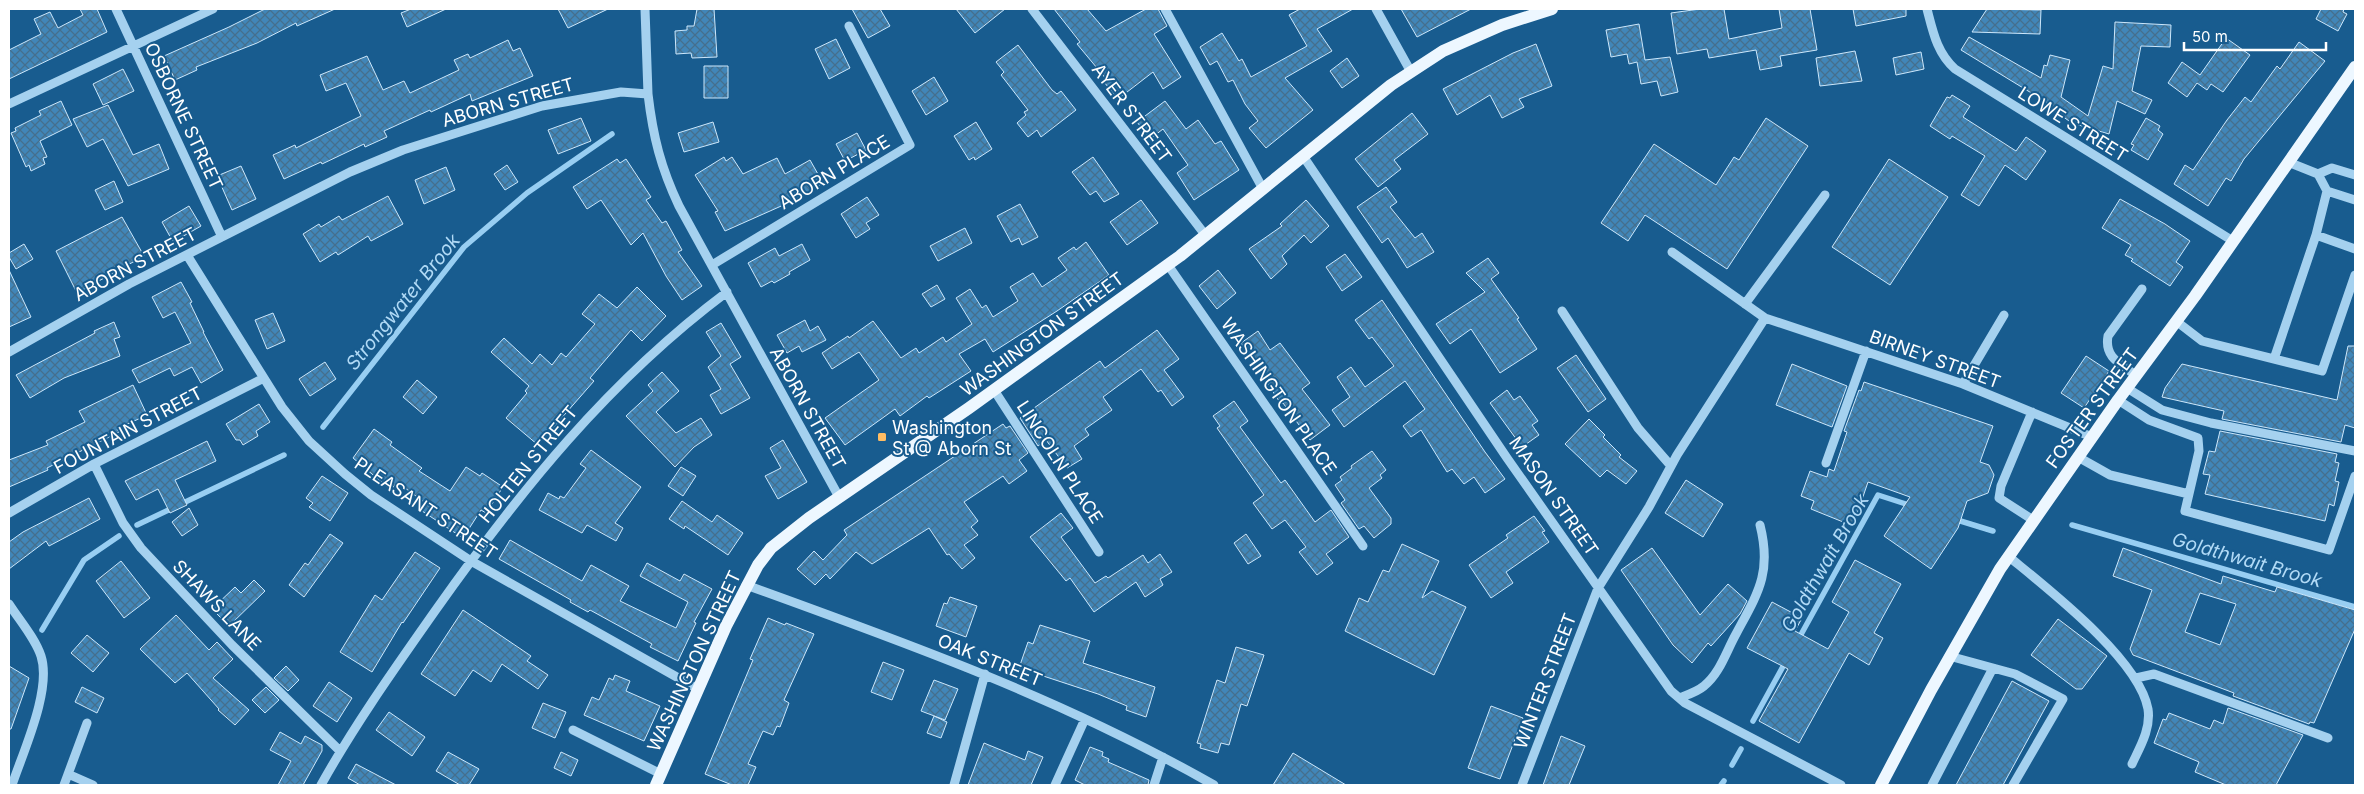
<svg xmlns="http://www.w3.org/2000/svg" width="2364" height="794" viewBox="0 0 2364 794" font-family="Inter,sans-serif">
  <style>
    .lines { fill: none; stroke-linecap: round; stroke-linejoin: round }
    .stream { stroke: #98cef2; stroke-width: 5.5 }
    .building { fill: url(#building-cross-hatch); stroke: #cce7fb; fill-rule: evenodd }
    .minor { stroke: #a5d1ef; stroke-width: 9 }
    .major { stroke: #edf7ff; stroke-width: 12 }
    .poi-dot { fill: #ffbd63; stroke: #185c8f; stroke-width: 2 }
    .labels { text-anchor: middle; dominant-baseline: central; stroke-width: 4; stroke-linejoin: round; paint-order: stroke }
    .street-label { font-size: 18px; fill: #fff; stroke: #185c8f }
    .poi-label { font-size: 18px; fill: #fff; stroke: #185c8f; text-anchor: start }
    .water-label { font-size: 19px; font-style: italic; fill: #b1daf6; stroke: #185c8f }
  </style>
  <defs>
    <pattern id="building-cross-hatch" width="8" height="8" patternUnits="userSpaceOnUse" patternTransform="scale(1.25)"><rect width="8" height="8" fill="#4186b8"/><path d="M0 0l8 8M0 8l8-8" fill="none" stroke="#456f8d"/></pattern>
  </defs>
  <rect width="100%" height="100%" fill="#185c8f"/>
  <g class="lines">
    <path class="stream" d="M323 427 464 247 527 193 612 134
      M1954 519 1993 531
      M137 525 284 455
      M2072 525 2355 607
      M42 630 84 560 119 536
      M1798 640 1878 495 1912 506
      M1753 721 1786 661
      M1732 765 1741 749
      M1721 785 1724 781"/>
  </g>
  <path class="building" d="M80 9H97L107 32 9 79V50L41 34 34 19 50 12 58 28 83 15Z
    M265 9H335L297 26 296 23 257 43 196 67 197 70 175 80 164 56 229 27Z
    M411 9H446L407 27 401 13Z
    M558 9H608L568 28Z
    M697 9H714L717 57 692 58 691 53 676 54 675 31 687 30V26H694Z
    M852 9H880L890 26 868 38Z
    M956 9H1005L975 33Z
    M1054 9H1087L1106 31 1146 9H1158L1167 26 1154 34 1181 77 1163 89 1153 72 1118 99 1104 82 1107 80 1077 44 1080 42Z
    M1300 9H1353L1317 29 1332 51 1285 78 1313 110 1266 148 1249 128 1258 121 1245 104 1233 80 1228 82 1217 61 1210 65 1200 47 1222 33 1239 61 1242 59 1251 77 1307 46 1289 15Z
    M1401 9H1471L1417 37Z
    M1700 9H1724L1729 39 1782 28 1779 9H1810L1817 50 1780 56 1782 66 1760 70 1756 50 1709 58 1707 49 1677 54 1671 13Z
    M1853 9H1906V16L1856 26Z
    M1987 9 2041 10 2040 34 1972 32Z
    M2321 9H2344L2343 12 2347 14 2338 31 2316 19Z
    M2115 22 2171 25 2170 47 2141 46 2132 91 2152 100 2145 114 2117 101 2109 134 2072 123 2049 107 2051 105 1961 50 1969 37 2041 78 2044 65 2047 66 2050 55 2070 60 2061 97 2088 116 2103 66 2113 69Z
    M1639 24 1645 60 1670 57 1678 92 1661 96 1657 81 1641 84 1637 62 1629 64 1627 54 1611 57 1606 30Z
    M2226 38 2250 55 2223 92 2211 84 2207 90 2197 83 2187 97 2168 83 2182 62 2200 75Z
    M836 39 850 68 829 79 815 49Z
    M508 40 513 51 520 48 533 76 472 101 470 94 431 112 430 110 384 131 387 137 365 147 364 144 322 164 321 162 284 179 273 155 295 145 296 148 361 116 346 83 326 91 320 75 367 56 383 90 404 81 410 93 459 70 454 60 468 54 470 58Z
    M2299 42 2325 61 2244 159 2231 181 2226 178 2208 206 2174 184 2185 165 2193 170 2227 120 2245 97 2251 102 2277 66 2280 69Z
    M1536 44 1552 86 1519 99 1524 107 1502 118 1490 95 1457 115 1443 89 1513 53Z
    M1018 45 1052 90 1057 94 1061 91 1076 110 1041 137 1037 130 1028 137 1017 123 1026 115 1024 112 1028 110 1001 75 1004 72 996 62Z
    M1855 51 1862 81 1820 86 1816 58Z
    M1921 52 1924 69 1896 75 1893 58Z
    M1347 58 1359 76 1342 88 1330 71Z
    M704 66H728V98H704Z
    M123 69 134 91 103 105 93 84Z
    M934 77 948 101 926 115 912 91Z
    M1952 95 1970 106 1963 117 2016 151 2026 137 2046 151 2026 180 2005 165 1979 206 1961 195 1985 156 1952 136 1950 139 1930 126 1947 97 1950 98Z
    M61 101 72 125 40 141 47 157 43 158 45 164 31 171 29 165 26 167 11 133 16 131 15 128 41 115 39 111Z
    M1165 101 1186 129 1198 120 1215 144 1221 141 1239 170 1194 200 1177 173 1188 165 1163 129 1150 139 1137 122Z
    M108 105 133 155 159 144 169 169 128 186 103 139 87 147 73 119Z
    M1412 113 1428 134 1394 160 1401 169 1378 187 1355 159Z
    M581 118 591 141 558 154 548 130Z
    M1766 118 1808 146 1727 269 1645 215 1628 241 1601 223 1654 144 1716 185 1734 157 1739 160Z
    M2146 118 2160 126 2158 130 2163 134 2148 160 2131 150 2134 145 2131 144Z
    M713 122 719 142 684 152 678 133Z
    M976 122 992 149 975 160 974 157 969 160 954 136Z
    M857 133 866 150 845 161 836 144Z
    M724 157 726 161 732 157 743 174 777 158 785 174 810 160 823 183 797 199 725 231 715 212 718 211 695 175Z
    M1093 157 1119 194 1104 202 1096 191 1090 195 1072 172Z
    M617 159 620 163 626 159 651 197 646 200 662 223 666 221 682 250 678 252 702 286 682 300 666 276 643 233 631 245 601 200 587 209 573 187Z
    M1889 159 1948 197 1890 285 1832 247Z
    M507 165 518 182 505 190 494 174Z
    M241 166 256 199 232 210 217 176Z
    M446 167 455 190 424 204 415 180Z
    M114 181 123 202 105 210 95 190Z
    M1386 187 1397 202 1390 207 1415 238 1422 233 1434 252 1407 268 1388 238 1382 243 1357 207Z
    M388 196 403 224 371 241 368 236 338 255 336 252 320 262 303 234 319 224 321 227 339 216 342 220Z
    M867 197 879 215 866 223 870 229 856 238 841 214Z
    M2120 199 2165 224 2190 241 2176 262 2183 267 2170 286 2131 261 2133 259 2125 255 2131 245 2102 228Z
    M1141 200 1158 223 1127 245 1110 222Z
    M1306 200 1329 226 1311 243 1304 235 1282 256 1287 264 1271 279 1249 249 1282 226 1280 224Z
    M1020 204 1038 237 1022 245 1019 238 1011 242 997 216Z
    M189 206 201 226 173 242 162 222Z
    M122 217 144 256 77 293 56 251Z
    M965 228 972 243 938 261 930 246Z
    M1086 242 1109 275 1057 311 993 352 985 339 959 354 971 371 929 398 927 396 900 416 895 409 845 445 825 418 879 380 859 352 832 369 822 353 848 336 849 338 873 321 901 358 916 348 919 353 943 337 946 342 972 324 956 298 970 289 982 308 986 305 993 317 1018 301 1010 287 1033 273 1042 287 1067 270 1058 258 1074 247 1076 250Z
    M24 244 33 259 16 269 9 257V253Z
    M802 244 810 260 789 272 790 274 774 283 772 281 761 287 748 263 775 248 779 256Z
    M1345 254 1362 277 1342 291 1326 267Z
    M1488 258 1499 273 1491 279 1519 318 1517 319 1537 349 1500 373 1471 329 1450 344 1436 324 1485 292 1466 273Z
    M9 270 31 317 9 327Z
    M1218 270 1236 293 1217 309 1199 286Z
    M181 282 192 302 190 303 204 332H203L223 370 201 383 192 367 174 376 170 368 139 383 132 370 191 343 175 312 163 318 152 297Z
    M937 285 945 299 931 307 922 294Z
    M637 287 666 316 642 341 631 330 590 378 594 381 538 445 506 418 527 393 525 391 529 386 491 352 504 338 532 364 540 354 552 365 561 353 566 357 595 324 582 314 599 294 617 308Z
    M1382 300 1485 452 1505 479 1485 493 1474 477 1464 484 1452 469 1447 472 1421 430 1411 437 1403 426 1425 409 1405 381 1344 427 1332 410 1350 397 1337 377 1351 367 1365 387 1394 366 1372 337 1369 339 1355 320Z
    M273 313 285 341 267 349 255 320Z
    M805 320 810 331 818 326 826 340 802 352 799 346 787 353 777 335Z
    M114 322 120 337 114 339 120 356 64 378 30 398 16 375 95 333 94 331Z
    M721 323 741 357 730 364 750 398 721 414 710 395 721 389 708 367 721 356 706 332Z
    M1157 330 1179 359 1164 370 1184 397 1172 406 1161 390 1158 392 1141 369 1103 397 1112 410 1085 429 1089 435 1074 446 1082 459 1067 468 1046 440 1038 446 1020 418 1100 361 1105 368Z
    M1258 331 1270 350 1280 343 1310 383 1302 389 1330 425 1310 440 1283 403 1281 404 1241 343Z
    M2348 346H2355V428L2345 425 2341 442 2222 419 2224 411 2162 397 2165 388 2182 364 2337 400Z
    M1576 355 1606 399 1588 412 1557 368Z
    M2086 356 2109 371 2084 408 2061 393Z
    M325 362 336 379 310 396 299 379Z
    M1792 364 1847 386 1832 427 1776 405Z
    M662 372 679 391 656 412 676 433 701 418 712 435 694 447 675 467 626 416 653 391 648 385Z
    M417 380 437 397 423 414 403 397Z
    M1864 382 1993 426 1980 462 1989 465 1994 475 1988 493 1967 501 1958 528 1931 569 1884 536 1910 497 1868 482 1853 526 1811 509 1814 501 1801 496 1810 471 1827 477 1829 469 1834 471 1847 432 1844 431 1859 390 1861 391Z
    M133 385 147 415 117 429 119 432 47 468 48 470 9 487V460L48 445 46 441 85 422 79 411Z
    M1507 390 1514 400 1520 396 1538 421 1532 425 1539 435 1522 447 1490 403Z
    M1234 401 1248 421 1240 427 1281 483 1285 480 1315 522 1331 510 1349 537 1326 554 1333 563 1317 575 1299 552 1306 547 1285 520 1272 529 1253 503 1264 495 1217 428 1220 426 1213 416Z
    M259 404 270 422 256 431 258 436 243 445 240 440H236L226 424Z
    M1589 419 1605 435 1603 437 1621 455 1619 457 1637 471 1626 484 1607 470 1600 477 1565 444Z
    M1003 424 1006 428 1010 426 1028 453 1019 460 1027 471 1009 484 1003 476 964 502 978 521 971 527 978 535 964 545 975 558 962 569 949 554 947 555 929 528 872 564 856 552 830 579 826 574 815 585 797 569 814 551 823 560 847 535 844 530Z
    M374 429 392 442 390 445 422 468 419 471 450 491 466 467 480 476 482 473 503 487 486 513 481 510 463 538 419 509 424 502 397 482 391 490 353 458Z
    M2220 431 2337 454 2335 462 2339 463 2335 481 2339 482 2334 506 2329 504 2325 521 2205 494 2210 475 2203 474 2209 451 2215 452Z
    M783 440 807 482 778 499 765 476 781 468 770 448Z
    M207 441 216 461 175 480 187 505 170 513 158 489 136 500 125 481Z
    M591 450 641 487 615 523 623 528 616 541 587 525 582 533 539 510 548 493 559 499 560 496 564 498 586 468 580 464Z
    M1372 451 1386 470 1380 475 1382 478 1369 488 1391 518V524L1374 538 1364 526 1359 529 1341 503 1345 500 1335 485 1342 480 1340 477 1352 468 1351 466Z
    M681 467 696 476 683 496 668 486Z
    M322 476 348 493 330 521 309 507 313 503 306 498Z
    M1686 480 1723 504 1703 537 1665 513Z
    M89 498 100 519 49 546 46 541 9 569V542L23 532Z
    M682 501 712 522 717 515 743 533 728 555 685 526 684 529 669 519Z
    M189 508 198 525 182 536 172 522Z
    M1061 513 1073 528 1061 537 1095 583 1106 576 1108 578 1143 555 1148 563 1160 554 1172 572 1160 579 1163 585 1145 597 1136 582 1094 612 1070 578 1066 581 1030 537Z
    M1534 516 1545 531 1542 532 1549 542 1506 572 1513 583 1491 598 1469 565 1508 538 1506 535Z
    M330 534 343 543 304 597 289 585 305 563 308 565Z
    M1246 534 1261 556 1248 564 1234 543Z
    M510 540 582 581 591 565 629 586 620 601 676 628 688 602 640 576 647 563 680 581 684 574 712 589 694 622 696 623 678 661 650 647 652 644 590 610 588 612 570 602 571 600 499 559Z
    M1402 544 1439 561 1422 598 1432 591 1466 607 1434 675 1345 631 1359 598 1368 602 1383 570 1389 572Z
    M1652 548 1700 615 1728 584 1747 601 1740 614 1711 646 1708 643 1692 663 1673 645 1621 570Z
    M2123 548 2221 584 2223 576 2275 592 2277 587 2355 610V629L2314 723 2310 722 2309 724 2233 696 2234 693 2133 655 2130 649 2152 590 2113 576ZM2200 593 2236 604 2220 645 2185 632Z
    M415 552 440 568 403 623 402 622 372 672 340 652 375 595 382 600Z
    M1855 560 1901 584 1874 633 1883 638 1869 665 1849 653 1799 743 1759 721 1788 669 1747 648 1772 602 1802 618 1795 631 1828 649 1849 612 1832 602Z
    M121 561 150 598 124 618 96 581Z
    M254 580 265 591 229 626 212 609 235 587 241 593Z
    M950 597 977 606 966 637 936 626 944 603 947 604Z
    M463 610 531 656 527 661 548 675 538 689 502 664 491 682 473 670 455 696 421 674Z
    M176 615 209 650 217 642 233 659 213 678 249 710 235 725 218 710 219 709 187 673 175 683 140 649Z
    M768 618 785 625 786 623 814 634 784 700 789 703 780 727 777 726 773 735 763 731 748 764 756 767 748 785H732L705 774 753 660 750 659Z
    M2058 619 2107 656 2082 689H2076L2031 655Z
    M1040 625 1090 641 1083 663 1155 687 1146 717 1126 710 1127 706 1098 694 1019 668 1028 642 1033 644Z
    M87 635 109 653 93 672 71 653Z
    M1236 647 1264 655 1247 706 1241 704 1229 745 1221 743 1218 753 1200 748 1201 744 1197 743 1217 680 1225 683Z
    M883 662 904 670 892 700 871 692Z
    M9 666 29 678 11 729H9Z
    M286 666 299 680 288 691 274 678Z
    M615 675 630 681 626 691 660 706 644 741 584 715 592 697 599 700 609 678 613 680Z
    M934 680 958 689 945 720 921 711Z
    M2012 681 2049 701 2003 785H1956Z
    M329 682 352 698 337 722 313 706Z
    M82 687 104 698 97 713 75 702Z
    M266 687 279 700 265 713 252 700Z
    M543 703 566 712 555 738 532 728Z
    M1491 706 1523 718 1500 779 1468 768Z
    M2228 708 2303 735 2276 785H2226L2195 772 2199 762 2154 743 2163 719 2166 720 2169 713 2210 729 2214 720 2223 724Z
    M389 712 425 737 412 756 376 730Z
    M934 716 947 722 941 738 927 733Z
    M280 732 301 744 305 736 322 745V751L303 785H278L291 761 270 750Z
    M1561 736 1585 746 1569 785H1543Z
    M984 743 1025 760 1028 751 1043 757 1031 785H968Z
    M1090 747 1103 752 1102 756 1109 759 1108 762 1149 780 1148 785H1085L1075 780Z
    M448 752 479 769 469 785H460L436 771Z
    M561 752 578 760 571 776 554 768Z
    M1293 753 1346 785H1273Z
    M356 764 396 785H360L348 778Z"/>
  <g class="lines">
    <path class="minor" d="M116 9 222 237
      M645 9 648 94
      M1032 9 1206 236
      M1165 9 1263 189
      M1376 9 1411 72
      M1927 9C1933 32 1937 53 1955 69L2233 241
      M9 104 213 9
      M1303 156 1507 458 1671 691 1685 703 1841 785
      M2288 162 2318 174 2327 191 2355 200
      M2318 174 2332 168 2355 175
      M2316 235 2327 191
      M1672 252 1765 318 1963 384 2092 437
      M187 255 282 407 309 441 345 474 371 495 471 561 698 689
      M712 265 910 145 849 26
      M1168 265 1363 546
      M1745 304 1825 195
      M1562 311 1638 428 1671 466
      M2176 321 2202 341 2322 371 2355 275
      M9 352 129 284 350 172 403 150 542 106 621 92 648 94C653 137 661 168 679 206L839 497
      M2274 359 2316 235 2355 249
      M2137 376C2121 364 2104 358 2108 336L2142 289
      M1963 384 2004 315
      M2127 388 2162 410 2211 423 2355 451
      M994 390 1099 552
      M2118 400 2149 420 2198 438 2199 451 2185 511 2329 550 2355 476
      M2032 412 2001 486 1999 498 2033 520
      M2078 457 2110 475 2189 494
      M1826 463 1866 351
      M94 464 123 523 141 548 232 645 340 751
      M9 513 94 464 264 378
      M2008 556C2048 589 2139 659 2148 709 2151 729 2140 747 2132 764
      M746 585C907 643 1065 700 1214 785
      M9 604C20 621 35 638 41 656 52 690 23 752 12 785
      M1949 656 2015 674 2063 699 2013 785
      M2136 678 2154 674 2328 738
      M1679 698C1687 695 1697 692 1704 686 1720 673 1726 652 1736 634 1758 593 1772 573 1760 525
      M573 730 661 774
      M68 774 93 785
      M64 785 87 723
      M321 785C355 724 395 668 435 611 520 491 608 381 727 292
      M954 785 985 674
      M1055 785 1085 719
      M1154 785 1163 757
      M1522 785 1598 588 1649 507 1677 455 1765 318
      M1932 785 1993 668"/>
    <path class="major" d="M656 785 726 626 758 565 771 548 809 518 969 408 1180 256 1391 85 1443 51 1502 25 1552 9
      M1881 785 1931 690 2000 569 2118 400 2195 296 2355 67"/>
  </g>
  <rect class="poi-dot" x="877" y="432" width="10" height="10" rx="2.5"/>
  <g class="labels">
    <g class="street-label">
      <text transform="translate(508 102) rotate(-16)">ABORN STREET</text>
      <text transform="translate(1132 113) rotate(53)">AYER STREET</text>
      <text transform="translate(184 116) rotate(65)">OSBORNE STREET</text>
      <text transform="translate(2073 124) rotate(32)">LOWE STREET</text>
      <text transform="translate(834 172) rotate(-31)">ABORN PLACE</text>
      <text transform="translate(135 264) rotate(-28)">ABORN STREET</text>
      <text transform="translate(1042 334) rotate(-36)">WASHINGTON STREET</text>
      <text transform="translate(1935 359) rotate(20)">BIRNEY STREET</text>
      <text transform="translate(1279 396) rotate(55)">WASHINGTON PLACE</text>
      <text transform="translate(808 408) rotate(61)">ABORN STREET</text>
      <text transform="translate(2092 408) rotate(-54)">FOSTER STREET</text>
      <text transform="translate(128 430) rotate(-28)">FOUNTAIN STREET</text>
      <text transform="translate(1060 462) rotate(57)">LINCOLN PLACE</text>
      <text transform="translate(528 464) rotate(-51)">HOLTEN STREET</text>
      <text transform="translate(1554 496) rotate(55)">MASON STREET</text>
      <text transform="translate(426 508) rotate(34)">PLEASANT STREET</text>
      <text transform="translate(217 605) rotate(46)">SHAWS LANE</text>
      <text transform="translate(990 660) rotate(22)">OAK STREET</text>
      <text transform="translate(694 661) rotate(-65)">WASHINGTON STREET</text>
      <text transform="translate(1545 681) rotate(-69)">WINTER STREET</text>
    </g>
    <g class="poi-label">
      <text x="892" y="427">Washington<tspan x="892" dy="21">St @ Aborn St</tspan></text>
    </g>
    <g class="water-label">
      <text transform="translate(403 302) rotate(-51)">Strongwater Brook</text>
      <text transform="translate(2247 560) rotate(16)">Goldthwait Brook</text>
      <text transform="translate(1825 563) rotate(-60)">Goldthwait Brook</text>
    </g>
  </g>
  <rect width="2364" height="794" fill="none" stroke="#ffffff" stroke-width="20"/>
  <path d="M2184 42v8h142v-8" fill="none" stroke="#ffffff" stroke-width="2.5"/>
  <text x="2192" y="42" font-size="15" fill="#ffffff" stroke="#185c8f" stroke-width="4" paint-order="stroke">50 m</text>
</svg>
